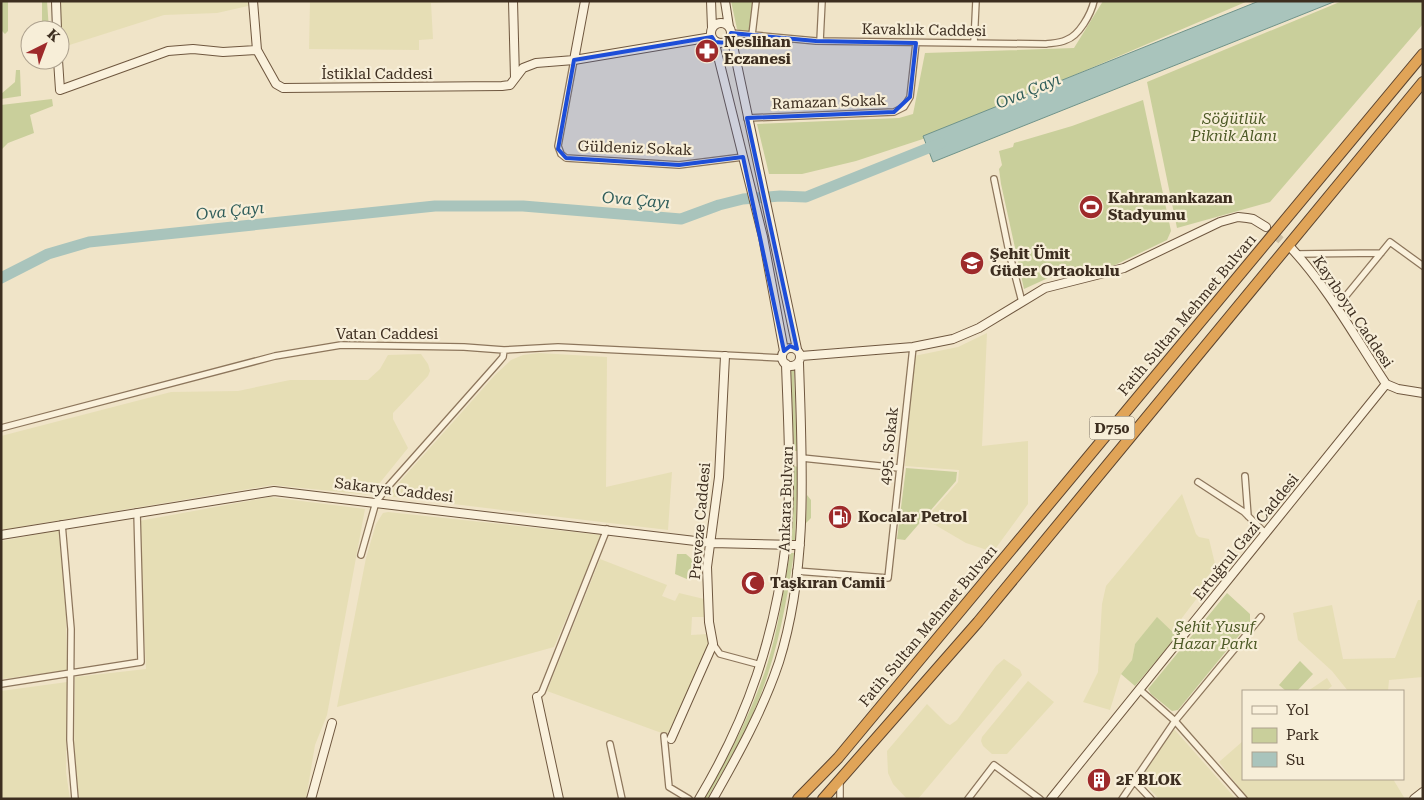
<svg xmlns="http://www.w3.org/2000/svg" width="1424" height="800" viewBox="0 0 1424 800" font-family="'Roboto Serif',serif">
  <style>
    .farmland { fill: #e6deb5 }
    .green { fill: #c9cf9b }
    .water { fill: #a9c4bc; stroke: #6f938a }
    .lines { fill: none; stroke-linecap: round; stroke-linejoin: round }
    .river { stroke: #a9c4bc; stroke-width: 11 }
    .secondary-tunnel { stroke: #ccc0a6; stroke-width: 8; stroke-dasharray: 8 4; stroke-linecap: butt }
    .street-casing { stroke: #8d765c; stroke-width: 8 }
    .secondary-casing { stroke: #6f573f; stroke-width: 10 }
    .highway-casing { stroke: #5b4430; stroke-width: 12 }
    .street { stroke: #faf1dc; stroke-width: 5.5 }
    .secondary { stroke: #faf1dc; stroke-width: 8 }
    .highway { stroke: #e0a458; stroke-width: 10 }
    .marked { fill: #1d4ed8; fill-opacity: 0.2; stroke: #1d4ed8; stroke-width: 4; stroke-linejoin: round }
    .labels { text-anchor: middle; dominant-baseline: central; stroke-width: 4.5; stroke-linejoin: round; paint-order: stroke }
    .shield { fill: #f7eed8; stroke: #756857; stroke-width: 1 }
    .shield-label { font-size: 14px; font-weight: bold; fill: #3d2e20 }
    .street-label { font-size: 15px; fill: #3d2e20; stroke: #f7eed8 }
    .poi-label { font-size: 15px; font-weight: bold; fill: #3d2e20; stroke: #f7eed8; text-anchor: start }
    .park-label { font-size: 15px; font-style: italic; fill: #4d5a26; stroke: #f7eed8 }
    .water-label { font-size: 16px; font-style: italic; fill: #2f5d5a; stroke: #f7eed8 }
  </style>
  <rect width="100%" height="100%" fill="#f0e4c8"/>
  <path class="farmland" d="M56 1H248V6L217 13 164 15 60 48Z
    M310 1H472L431 3 433 39 419 40V50L309 49Z
    M987 333 982 446 1028 441V504L993 552 966 543 925 519 958 482 959 470 905 466 914 356 958 347Z
    M539 353 607 357 606 487 672 472 668 530 387 496 495 375 511 360 523 355Z
    M421 354 428 364 430 371 428 376 393 413V419L408 448 370 495 273 485 1 530V436L171 392 238 391 290 380H368L380 369 388 355Z
    M1182 494 1196 534 1199 537 1209 539 1217 572 1172 631 1157 618 1135 644 1132 660 1121 674 1110 710 1083 702 1098 672 1102 604 1106 586Z
    M270 497 365 509 327 715 315 745 306 799H79L74 760 75 677 146 669 139 521Z
    M388 512 602 535 554 647 337 707 366 558 376 524 383 513Z
    M59 530 66 614 67 670 3 679 2 541Z
    M600 559 667 585 662 596 675 601 679 593 704 599 706 617H692L691 635 708 634 710 645 667 735 547 691Z
    M1418 600H1423V677L1389 680 1388 691H1348L1332 671 1298 640 1293 613 1332 605 1343 659 1395 658Z
    M1004 659 1020 670 1022 675 918 799H907L893 784 888 773 887 751 927 704 946 723 950 725 957 720 996 666Z
    M1327 678 1332 686 1326 691H1308Z
    M1028 681 1054 702 1007 754H992L983 746 981 741 982 737Z
    M67 682 66 772 70 799H1V691Z
    M1174 729 1236 799H1159L1140 779Z
    M1243 741V779H1393L1405 799H1248L1219 762Z"/>
  <path class="green" d="M2 1H8V31L5 34 2 31Z
    M42 1H47L49 30H42Z
    M731 1H753L749 31 752 35 737 29Z
    M1103 1H1248L932 136 856 161 802 174H769L757 124 899 118 913 114 925 53 1074 48Z
    M1342 1H1423V24L1270 202 1177 228 1147 82Z
    M16 70H20L21 96 1 99V94L15 82Z
    M52 99 53 106 30 115 34 133 8 143 1 150V105Z
    M1143 100 1171 231 1167 240 1115 265 1048 278 1024 289 1001 184 999 169 1002 165 999 151 1013 147 1014 143 1072 126Z
    M791 370H794L797 451H794Z
    M794 466 798 467 795 540H791Z
    M906 468 957 472 956 481 905 540 897 539Z
    M807 495 811 500V518L806 523Z
    M790 553H794C786 607 776 661 754 711 741 742 723 770 707 799H704C729 756 752 712 767 665 779 628 783 590 790 553Z
    M677 554H686L694 561 693 577 689 580 675 574Z
    M1227 593 1250 614V622L1178 710 1172 711 1151 694 1148 689Z
    M1157 617 1177 636 1135 686 1121 674 1132 660 1135 644Z
    M1300 661 1313 674 1297 691H1286L1279 685Z"/>
  <path class="water" d="M1259 1H1336L933 162 923 136Z"/>
  <g class="lines">
    <path class="river" d="M1 278 48 254 89 242 435 206H523L681 219 719 205 743 199 780 196 806 197 941 143"/>
    <path class="secondary-tunnel" d="M1266 227 1291 249"/>
    <g class="street-casing">
      <path id="street" d="M731 33 816 41 1046 44C1053 43 1060 43 1066 40 1079 36 1091 14 1094 1
        M752 35 756 1
        M820 41 822 1
        M974 43 976 1
        M574 60 558 146 561 154 566 158 679 165 743 157
        M747 118 894 112 904 107 910 97 916 43
        M994 179 1009 252 1022 302
        M1296 254 1381 253
        M1336 308 1390 242 1423 266
        M1 428 275 356 341 345 464 347 504 350 558 347 782 358
        M802 458 899 468
        M1245 476 1248 516
        M1198 482 1244 512 1266 534
        M62 524 71 629 70 740 75 799
        M361 555 376 502 385 490 497 364 503 357 504 350
        M796 571 888 578 913 347
        M713 644 720 654 761 665
        M1 684 141 662 137 512
        M1140 690 1175 721 1244 799
        M537 697 542 692 607 529
        M664 736 669 787 689 799
        M610 744 622 799
        M840 781V799
        M1134 781 1151 799
        M968 799 994 765 1040 799
        M1122 799 1175 721 1261 617"/>
    </g>
    <g class="secondary-casing">
      <path id="secondary" d="M56 1 57 30
        M253 1 257 50
        M513 1 515 78
        M711 1 712 28
        M725 1 729 27
        M711 33a10 10 0 1 1 20 0a10 10 0 1 1-20 0Z
        M731 36 797 349
        M714 40 763 237 784 351
        M58 60 60 90 168 51 193 49 223 52 257 50 276 84 283 88 502 86 510 85 523 68 536 63 574 60 712 37
        M574 60 585 1
        M1292 249C1329 289 1356 339 1386 384L1398 389 1423 393
        M782 357a9 9 0 1 1 18 0a9 9 0 1 1-18 0Z
        M801 356 913 347 953 339 979 328 1045 288 1124 268 1220 222 1238 217 1247 218 1253 219 1266 227
        M1 535 274 491 712 543 800 545
        M537 697 559 799
        M671 739 713 644 709 622 707 567 719 477 725 356
        M311 799 332 723
        M699 799C748 717 775 637 786 542 792 484 788 423 786 364
        M713 799C738 755 763 710 779 662 809 566 802 462 799 363
        M1051 799 1386 384
        M1414 799 1423 792"/>
    </g>
    <g class="highway-casing">
      <path id="highway" d="M798 799 838 758 1423 54
        M823 799 978 622 1423 82"/>
    </g>
    <use href="#street" class="street"/>
    <use href="#secondary" class="secondary"/>
    <use href="#highway" class="highway"/>
  </g>
  <path class="marked" d="M731 33 816 41 916 43 910 97 894 112 747 118 797 349 790 346 784 351 743 157 679 165 566 158 558 149 574 60 712 37 715 42 727 43Z"/>
  <defs>
    <g id="pharmacy-disc" transform="scale(1.25)"><circle r="9.5" fill="#9e2a2b" stroke="#f7eed8"/><path d="M-2-6h4v4h4v4h-4v4h-4v-4h-4v-4h4Z" fill="#fff"/></g>
    <g id="stadium-disc" transform="scale(1.25)"><circle r="9.5" fill="#9e2a2b" stroke="#f7eed8"/><path d="M0-5a6.5 5 0 1 0 0 10a6.5 5 0 1 0 0-10ZM-3.5-1.8h7v3.6h-7Z" fill="#fff"/></g>
    <g id="school-disc" transform="scale(1.25)"><circle r="9.5" fill="#9e2a2b" stroke="#f7eed8"/><path d="M0-5L7-2L0 1L-7-2ZM-4 1L0 2.5L4 1V4Q0 6-4 4Z" fill="#fff"/></g>
    <g id="fuel-disc" transform="scale(1.25)"><circle r="9.5" fill="#9e2a2b" stroke="#f7eed8"/><path d="M-5.5-6h7V0h2V4h1.3V-2.5L3-4.5l.8-.8L6-3V5H2.5V1h-1V6h-7ZM-4.2-4.7v3.2H.2V-4.7Z" fill="#fff"/></g>
    <g id="mosque-disc" transform="scale(1.25)"><circle r="9.5" fill="#9e2a2b" stroke="#f7eed8"/><path d="M3.5-4.9A6 6 0 1 0 3.5 4.9A5 5 0 1 1 3.5-4.9Z" fill="#fff"/></g>
    <g id="building-disc" transform="scale(1.25)"><circle r="9.5" fill="#9e2a2b" stroke="#f7eed8"/><path d="M-4-6H4V6H1V3H-1V6H-4ZM-2.5-4.3h1.7v1.8h-1.7ZM.8-4.3h1.7v1.8H.8ZM-2.5-1h1.7V.8h-1.7ZM.8-1h1.7V.8H.8Z" fill="#fff"/></g>
  </defs>
  <g fill-rule="evenodd">
    <use href="#pharmacy-disc" x="707" y="51"/>
    <use href="#stadium-disc" x="1091" y="207"/>
    <use href="#school-disc" x="972" y="263"/>
    <use href="#fuel-disc" x="840" y="517"/>
    <use href="#mosque-disc" x="753" y="583"/>
    <use href="#building-disc" x="1099" y="780"/>
  </g>
  <g class="labels">
    <rect class="shield" x="1089.5" y="416.5" width="45" height="23" rx="4"/>
    <g class="shield-label">
      <text x="1112" y="428">D750</text>
    </g>
    <g class="street-label">
      <text transform="translate(924 30) rotate(1)">Kavaklık Caddesi</text>
      <text x="377" y="74">İstiklal Caddesi</text>
      <text transform="translate(829 102) rotate(-2)">Ramazan Sokak</text>
      <text transform="translate(635 148) rotate(2)">Güldeniz Sokak</text>
      <text transform="translate(1353 312) rotate(56)">Kayıboyu Caddesi</text>
      <text transform="translate(1187 315) rotate(-50)">Fatih Sultan Mehmet Bulvarı</text>
      <text x="387" y="334">Vatan Caddesi</text>
      <text transform="translate(889 446) rotate(-84)">495. Sokak</text>
      <text transform="translate(394 490) rotate(7)">Sakarya Caddesi</text>
      <text transform="translate(786 499) rotate(-88)">Ankara Bulvarı</text>
      <text transform="translate(700 521) rotate(-85)">Preveze Caddesi</text>
      <text transform="translate(1246 537) rotate(-51)">Ertuğrul Gazi Caddesi</text>
      <text transform="translate(928 626) rotate(-50)">Fatih Sultan Mehmet Bulvarı</text>
    </g>
    <g class="poi-label">
      <text x="724" y="42">Neslihan<tspan x="724" dy="17">Eczanesi</tspan></text>
      <text x="1108" y="198">Kahramankazan<tspan x="1108" dy="17">Stadyumu</tspan></text>
      <text x="990" y="254">Şehit Ümit<tspan x="990" dy="17">Güder Ortaokulu</tspan></text>
      <text x="858" y="517">Kocalar Petrol</text>
      <text x="770" y="583">Taşkıran Camii</text>
      <text x="1116" y="780">2F BLOK</text>
    </g>
    <g class="park-label">
      <text x="1234" y="119">Söğütlük<tspan x="1234" dy="17">Piknik Alanı</tspan></text>
      <text x="1215" y="627">Şehit Yusuf<tspan x="1215" dy="17">Hazar Parkı</tspan></text>
    </g>
    <g class="water-label">
      <text transform="translate(1028 91) rotate(-22)">Ova Çayı</text>
      <text transform="translate(636 200) rotate(5)">Ova Çayı</text>
      <text transform="translate(230 211) rotate(-6)">Ova Çayı</text>
    </g>
  </g>
  <rect width="1424" height="800" fill="none" stroke="#3d2e20" stroke-width="5"/>
  <rect x="1242" y="690" width="162" height="90" fill="#f7eed8" stroke="#ada18e"/>
  <rect x="1252" y="706" width="25" height="8" fill="#faf1dc" stroke="#ada18e"/>
  <text x="1286" y="715" font-size="15" fill="#3d2e20">Yol</text>
  <rect x="1252" y="728" width="25" height="15" fill="#c9cf9b" stroke="#ada18e"/>
  <text x="1286" y="740" font-size="15" fill="#3d2e20">Park</text>
  <rect x="1252" y="752" width="25" height="15" fill="#a9c4bc" stroke="#ada18e"/>
  <text x="1286" y="765" font-size="15" fill="#3d2e20">Su</text>
  <g transform="translate(45 45) rotate(42)"><circle r="24" fill="#f7eed8" stroke="#ada18e"/>
  <path d="M0-4L9 19L0 12L-9 19Z" fill="#9e2a2b"/>
  <text y="-8" font-size="14" font-weight="bold" text-anchor="middle" fill="#3d2e20">K</text>
  </g>
</svg>
